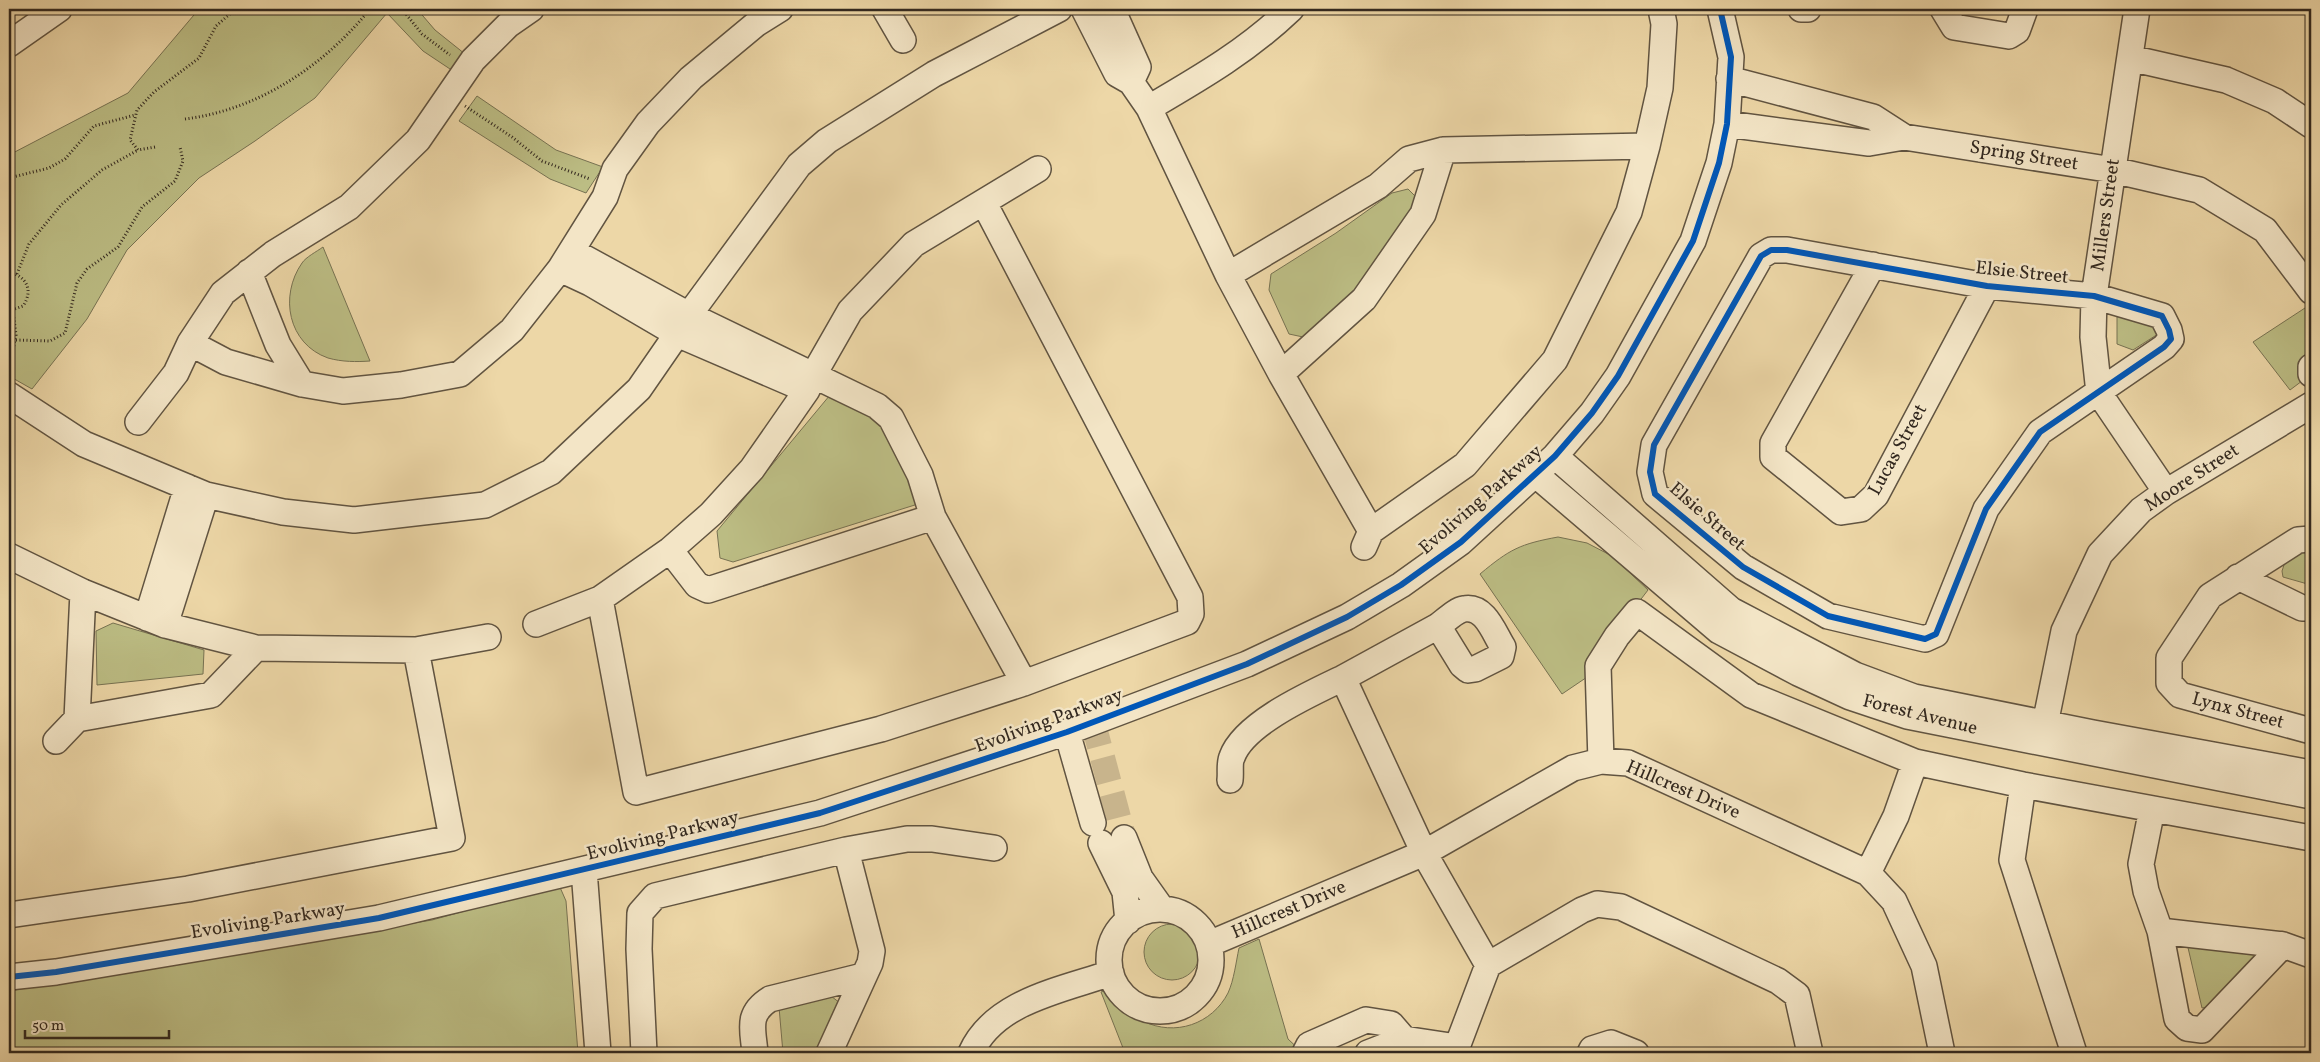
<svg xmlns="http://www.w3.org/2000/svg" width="2320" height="1062" viewBox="0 0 2320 1062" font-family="Vollkorn,serif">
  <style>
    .green { fill: #bcbd84; stroke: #777252 }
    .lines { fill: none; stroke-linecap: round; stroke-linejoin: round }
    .minor-tunnel { stroke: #c8b48c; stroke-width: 25; stroke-dasharray: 25 12; stroke-linecap: butt }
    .minor-casing { stroke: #615441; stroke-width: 28 }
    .path { stroke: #32281f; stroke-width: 3; stroke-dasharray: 1 2.5; stroke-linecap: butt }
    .minor { stroke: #f3e5c6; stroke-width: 25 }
    .cycleway-casing { stroke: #f3e5c6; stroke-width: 9 }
    .cycleway { stroke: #0057b8; stroke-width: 6 }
    .labels { text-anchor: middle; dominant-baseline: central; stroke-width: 5; stroke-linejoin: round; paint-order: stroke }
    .street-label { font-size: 19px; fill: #32281f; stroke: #f3e5c6 }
  </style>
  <rect width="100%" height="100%" fill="#edd7a7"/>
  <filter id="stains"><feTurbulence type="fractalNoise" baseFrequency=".004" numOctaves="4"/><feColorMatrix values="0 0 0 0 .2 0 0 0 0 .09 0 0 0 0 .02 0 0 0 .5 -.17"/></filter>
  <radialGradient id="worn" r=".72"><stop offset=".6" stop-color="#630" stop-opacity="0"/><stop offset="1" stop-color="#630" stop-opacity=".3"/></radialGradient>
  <path class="green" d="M199 9H417L435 30 465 54 453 71 423 51 387 13 315 98 255 141 199 178 127 250 87 319 32 389 9 376V155L128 93Z
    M477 96 556 150 603 167 586 193 550 179 459 121Z
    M1408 189 1419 200 1365 281 1328 319 1303 337 1289 334 1269 290 1271 274 1336 233 1392 193Z
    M323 247 370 361C357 362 342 362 328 358 288 344 279 296 302 263 306 257 316 252 323 247Z
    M2308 306C2315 318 2307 362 2306 378L2290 390 2253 342Z
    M2129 309 2154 316 2158 334 2133 350 2117 344V317Z
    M830 395 887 417 918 504 733 562 720 558 717 531Z
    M1558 537 1587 543 1612 556 1648 590 1635 607 1599 669 1562 694 1480 574C1510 549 1520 544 1558 537Z
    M2311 548V585L2283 577 2282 571 2285 562Z
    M113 623 204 650 203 674 97 685 96 631Z
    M559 885 566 901 578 1053H9V991L432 920Z
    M1144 952a28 28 0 1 1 56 0a28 28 0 1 1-56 0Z
    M1259 939 1288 1039 1303 1053H1125L1101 992 1113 987C1121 999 1129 1014 1143 1021 1175 1037 1212 1024 1228 993 1234 980 1236 962 1239 948Z
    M2186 939 2257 950 2258 957 2213 1006 2202 1008Z
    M827 993 840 1003 820 1053H783L779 1007Z"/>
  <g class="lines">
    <path class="minor-tunnel" d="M1093 722 1124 838"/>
    <g class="minor-casing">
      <path id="minor" d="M885 9 903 40
        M1084 9 1117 74 1131 82 1149 108 1228 275 1281 374 1371 531 1364 547
        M1112 9 1138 67 1131 82
        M1801 9H1808
        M1943 9 1954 27 2009 36 2017 31 2025 9
        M2137 9 2094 296 2093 337 2099 393 2166 492
        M9 44 59 9
        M2130 58 2226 80 2275 101 2311 125
        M1729 79 1873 117 1904 137
        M1149 108C1202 77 1247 51 1291 9
        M1727 124 1869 143 1904 137 2113 170 2199 190 2265 230 2311 291
        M1771 250H1787L1987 286 2094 296 2162 316 2169 330 2171 339 2164 347 2040 432 1986 509 1936 634 1925 639 1828 616 1743 567 1655 494 1650 472 1654 445 1761 256Z
        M572 251 689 315 877 406 891 418 920 475 933 517 1024 683
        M1873 265 1773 443V457L1841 512 1861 509 1876 495 1987 286
        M560 269 590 283 677 334 807 390
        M249 272 278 345 302 384
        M1228 275 1378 186 1409 159 1443 150 1647 146
        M190 343 226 362 302 384 343 391 401 385 460 374 512 330 560 269 605 197 615 169 648 123 691 78 756 24 780 9
        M2311 367V374
        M1281 374 1364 299 1423 214 1443 150
        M9 395 84 444 206 495 283 512 354 520 423 512 485 505 551 472 639 389 677 334 689 315 799 165 827 141 934 74 1059 9
        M138 422 176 373 190 343 223 293 273 254 349 207 418 140 473 60 508 25 531 9
        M1555 456 1731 610 1855 675 1914 697 2093 733 2311 773
        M1535 474 1719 631 1798 673 1850 697 1907 716 2311 796
        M1371 531 1465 465 1555 360 1629 212 1647 146 1660 88 1664 24 1661 9
        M2311 539 2298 540 2210 596 2169 658V683L2180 695 2311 731
        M670 550 697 585 708 590 933 517
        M9 556 83 592 165 625 256 648 416 650 488 637
        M2238 577 2302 608H2311
        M83 592 77 719 211 695 256 648
        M600 599 636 792 881 729 1024 683 1187 622 1191 614 1190 597 984 203
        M147 618 187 487
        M536 624 600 599 670 550 711 514 752 469 807 390 814 374 850 311 914 244 1038 169
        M165 625 206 495
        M1343 678 1438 626 1462 665 1468 670 1475 669 1501 656 1503 647C1494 633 1485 605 1464 609 1456 610 1445 621 1438 626
        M1067 732 1093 823
        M2042 739 2064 631 2100 554 2141 510 2166 492 2311 405
        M56 741 77 719
        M1601 761 1598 666 1617 636 1637 612 1751 695 1915 762 1896 816 1868 873
        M1915 762 2023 785 2311 838
        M1230 780C1231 773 1229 763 1232 757 1244 723 1312 693 1343 678L1424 853 1488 965 1457 1047V1053
        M2023 785 2012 860 2074 1053
        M2152 809 2141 864 2146 891 2160 931 2177 1019 2187 1028 2202 1030 2283 945 2311 955
        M1124 838 1140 878 1162 909
        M1101 843 1125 892 1128 921
        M846 850 907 839H932L994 848
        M584 870 598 1053
        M1109 960a51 51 0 1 1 102 0a51 51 0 1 1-102 0Z
        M9 915 188 889 452 838 416 650
        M2160 931 2283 945
        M1209 944 1424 853 1573 768 1601 761 1628 763 1868 873 1894 901 1924 966 1942 1053
        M1488 965 1582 910 1597 904 1621 907 1778 981 1797 995 1810 1053
        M9 977 56 972 379 918 820 813 1067 732 1247 664 1347 617 1401 585 1461 542 1555 456 1592 413 1618 376 1693 241 1719 163 1727 124 1731 57 1720 9
        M644 1053 639 949 640 913 655 896 846 850 872 951 870 963 829 1053
        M755 1053C753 1029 746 1014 770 999L863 976
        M971 1053C994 1001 1062 990 1111 973
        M1305 1053 1309 1045 1366 1020 1391 1024 1404 1039
        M1368 1053 1404 1039 1457 1047
        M1590 1053 1592 1049 1611 1043 1636 1053"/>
    </g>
    <path class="path" d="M402 9 422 34 450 55
      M465 106 512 137 542 161 590 179
      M185 119C258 110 324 66 370 9
      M155 147 138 150 130 140 137 110 154 92 199 58 216 26 231 13 239 9
      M9 178 49 168 65 159 94 126 135 115
      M9 272C26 276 34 290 23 306L9 311
      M17 274 29 244 61 205 102 170 138 150
      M16 340 50 341 65 333 77 283 87 269 118 247 142 207 175 181 183 161 180 147
      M9 370 16 335 13 311"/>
    <use href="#minor" class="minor"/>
    <g class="cycleway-casing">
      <path id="cycleway" d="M1771 250H1787L1987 286 2094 296 2162 316 2169 330 2171 339 2164 347 2040 432 1986 509 1936 634 1925 639 1828 616 1743 567 1655 494 1650 472 1654 445 1761 256Z
        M9 977 56 972 379 918 820 813 1067 732 1247 664 1347 617 1401 585 1461 542 1555 456 1592 413 1618 376 1693 241 1719 163 1727 124 1731 57 1720 9"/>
    </g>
    <use href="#cycleway" class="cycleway"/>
  </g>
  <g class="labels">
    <g class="street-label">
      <text transform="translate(2024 156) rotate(9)">Spring Street</text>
      <text transform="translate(2106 215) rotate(-82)">Millers Street</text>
      <text transform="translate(2022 273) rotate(6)">Elsie Street</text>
      <text transform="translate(1898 450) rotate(-61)">Lucas Street</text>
      <text transform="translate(2192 478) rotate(-33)">Moore Street</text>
      <text transform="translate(1481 500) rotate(-41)">Evoliving Parkway</text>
      <text transform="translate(1707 517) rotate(41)">Elsie Street</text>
      <text transform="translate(2238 711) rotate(15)">Lynx Street</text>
      <text transform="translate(1920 715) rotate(14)">Forest Avenue</text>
      <text transform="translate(1049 721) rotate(-20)">Evoliving Parkway</text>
      <text transform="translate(1683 790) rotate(23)">Hillcrest Drive</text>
      <text transform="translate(663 836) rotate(-14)">Evoliving Parkway</text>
      <text transform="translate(1289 910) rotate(-23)">Hillcrest Drive</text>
      <text transform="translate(268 921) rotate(-9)">Evoliving Parkway</text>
    </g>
  </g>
  <rect width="2320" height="1062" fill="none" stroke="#edd7a7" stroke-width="30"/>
  <rect x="10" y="10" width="2300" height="1042" fill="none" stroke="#32281f" stroke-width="2.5"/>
  <rect x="15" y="15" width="2290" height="1032" fill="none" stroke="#32281f"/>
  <path d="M25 1030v8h144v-8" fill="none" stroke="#32281f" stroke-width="2.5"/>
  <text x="32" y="1030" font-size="15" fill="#32281f" stroke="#f3e5c6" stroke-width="4" paint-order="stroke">50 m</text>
  <rect width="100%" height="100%" filter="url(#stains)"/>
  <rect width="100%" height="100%" fill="url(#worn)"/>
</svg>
